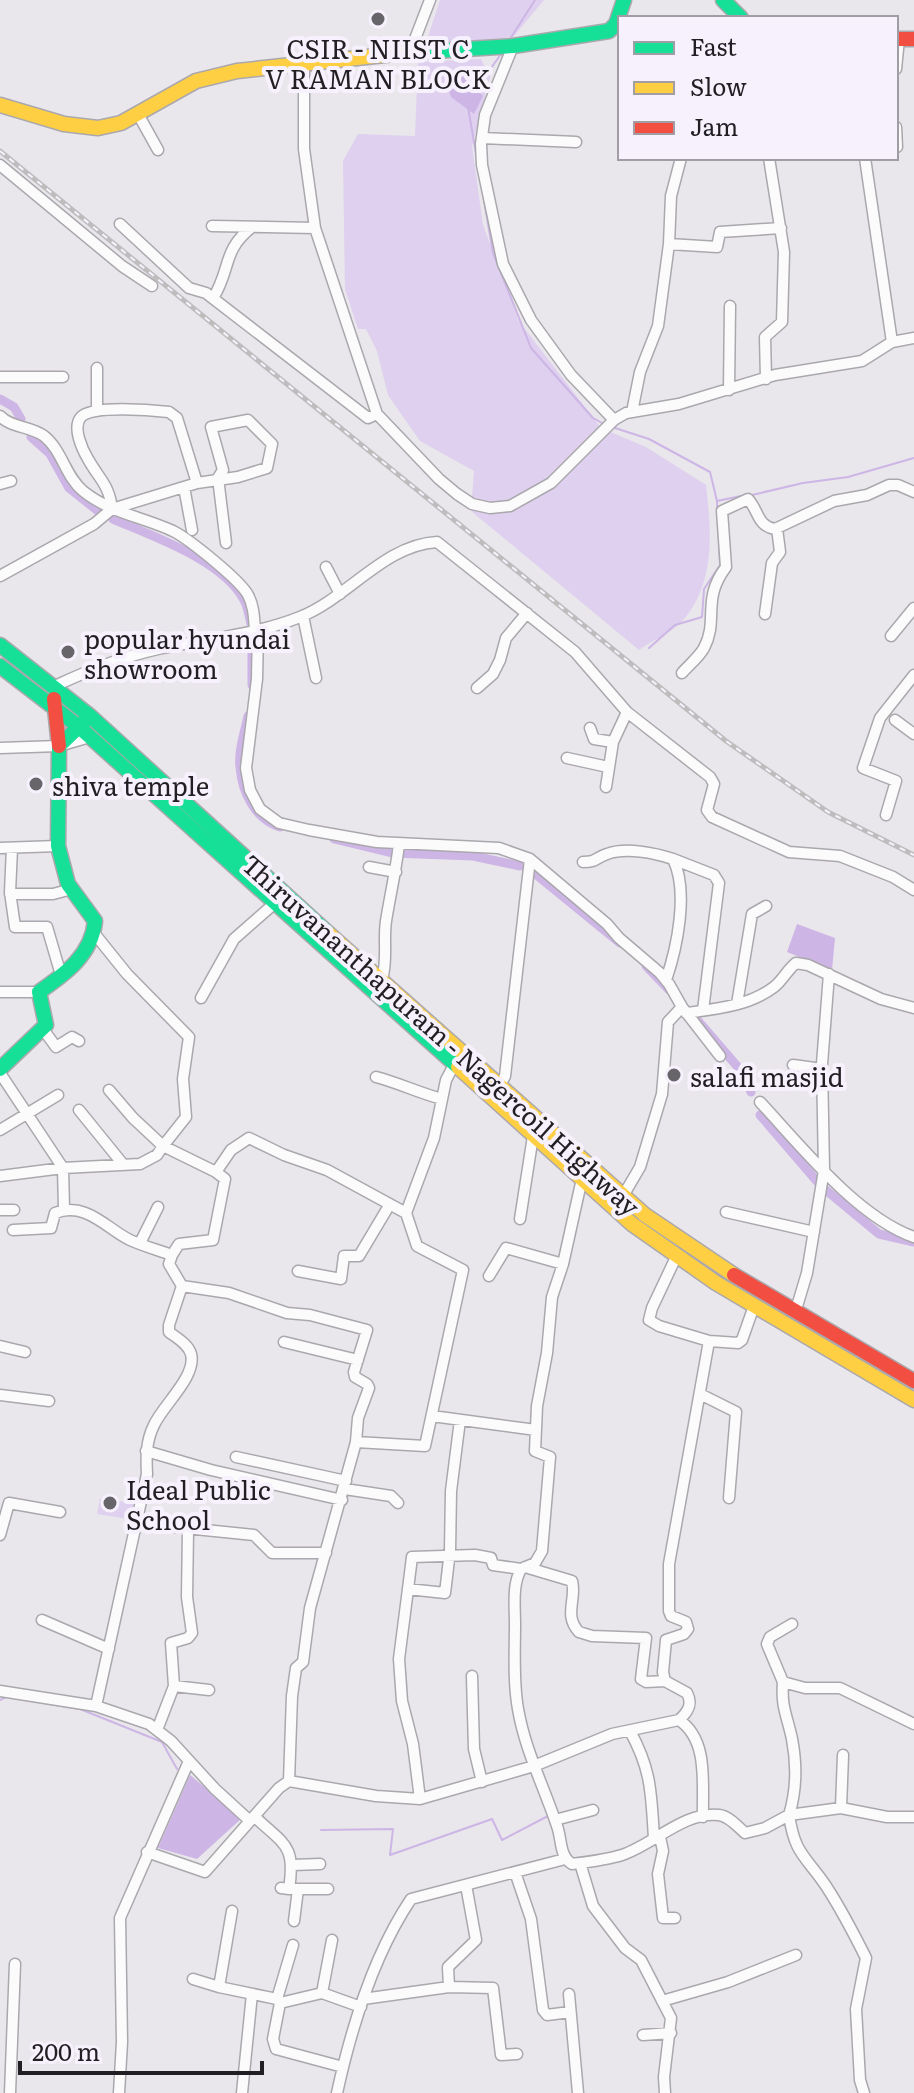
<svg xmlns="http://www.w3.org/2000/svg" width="914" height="2093" viewBox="0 0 914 2093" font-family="Literata,serif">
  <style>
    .green { fill: #ded0ee }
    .water { fill: #cdb5e5 }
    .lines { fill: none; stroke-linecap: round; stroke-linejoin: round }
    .stream { stroke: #cdb5e5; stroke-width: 2 }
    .canal { stroke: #cdb5e5; stroke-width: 9 }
    .street-casing { stroke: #aaa8ad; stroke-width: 13 }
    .fast-casing { stroke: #aaa8ad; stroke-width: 17 }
    .slow-casing { stroke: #aaa8ad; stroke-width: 17 }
    .jam-casing { stroke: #aaa8ad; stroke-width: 17 }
    .street { stroke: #fcfbfc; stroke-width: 10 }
    .fast { stroke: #16e098; stroke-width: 14 }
    .slow { stroke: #ffcf43; stroke-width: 14 }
    .jam { stroke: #f24e42; stroke-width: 14 }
    .rail-casing { stroke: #bebdbe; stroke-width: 5 }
    .rail { stroke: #f6f1fc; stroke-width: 2; stroke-dasharray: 6; stroke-linecap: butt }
    .poi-dot { fill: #676569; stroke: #f6f1fc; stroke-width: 3 }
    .labels { text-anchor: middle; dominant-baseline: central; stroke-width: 8; stroke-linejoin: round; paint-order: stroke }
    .poi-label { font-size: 26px; fill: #211f23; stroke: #f6f1fc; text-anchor: start }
    .street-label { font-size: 26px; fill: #211f23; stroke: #f6f1fc }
  </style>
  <rect width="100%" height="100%" fill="#e9e7ec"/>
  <path class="green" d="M440 0H544L513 37 425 46Z
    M481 59 490 77 472 146 483 225 518 320 601 428 646 447 706 485C711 529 716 580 685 618 675 631 653 640 639 650L471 511 474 471 420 441 388 395 377 351 366 329H358L345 289 343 161 358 134 415 136 418 62Z
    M100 1499 134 1503 129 1519 97 1514Z"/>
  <path class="water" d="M465 77 483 96 474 114 451 97 445 78Z
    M797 924 835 938 832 970 787 952Z
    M190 1775 242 1818 197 1859 158 1848Z"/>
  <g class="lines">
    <path class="stream" d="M510 39 535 0
      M477 88 501 54
      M468 107 493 253 531 348 593 418 602 423
      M615 428 649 439 710 472 717 501 720 565 704 589 702 617 675 625 649 648
      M752 495 803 483 848 477 914 458
      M717 501 741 496
      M0 1700 6 1697 80 1709 162 1742 177 1769
      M321 1830 393 1829 390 1855 492 1819 502 1840 548 1816"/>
    <path class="canal" d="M0 399 14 407 21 419
      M31 437 50 454 69 488 98 511
      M113 519C152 536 223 560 244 600 248 607 249 616 251 624
      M250 637 252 645V685
      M248 716C245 731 238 751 240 767 242 793 255 819 280 827
      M334 839 392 853 473 856 520 866
      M533 872 620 943
      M646 966 669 990
      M693 1015 743 1073 751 1092
      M760 1115 821 1186 879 1234 914 1242"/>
    <g class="street-casing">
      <path id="street" d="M513 46 485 115 481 144 482 165 503 264 531 320 571 375 614 420
        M410 52 430 0
        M304 62V149L315 228 377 414 439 479 457 494 472 504 490 508 510 506 551 483 614 420 626 413 679 404 775 375 862 361 892 342
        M896 69 899 39
        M138 114 158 150
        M896 127 897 147
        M482 138 576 142
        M681 158 671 196 669 244 717 247 720 232 781 228
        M865 158 892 342 914 338
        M0 165 122 266 152 286
        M120 224 189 288 206 293 368 418 377 414
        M212 226 315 228
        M213 298C231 270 222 250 252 227
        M0 377H63
        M766 379 765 337 782 322 784 252 769 158
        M729 390 730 306
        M97 411V368
        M632 412 640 372 658 326 669 244
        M0 416C11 428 31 426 44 436 62 450 65 476 83 491 110 513 143 517 173 531 189 539 240 580 248 595 254 606 254 618 255 631
        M0 484 11 481
        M184 487 192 530
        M112 509C109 484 99 479 88 459 82 449 72 427 81 417 92 405 152 410 169 412L177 418 197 483
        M326 567 340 594
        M0 576 94 524 112 509 197 483 238 477 267 468 272 444 248 420 211 427 223 470 218 478 226 543
        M765 614 772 563 780 552 777 528
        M303 616 316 678
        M258 631 257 679 246 768 250 790 260 809 279 823 309 830 377 842 499 848 530 859 607 924 619 938 660 973 669 984 682 1007 720 1056
        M891 636 914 608
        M682 673C689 665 699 657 704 648 719 620 701 600 726 567L722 511 748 499C759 511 757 526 775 529L834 501 867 495 889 485H898L914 492
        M55 686C89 670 122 657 158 649 206 639 255 635 300 617 348 598 384 545 437 542L575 652 627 712 710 777 714 784 707 810 712 817 789 852 840 856 893 877 914 890
        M477 688 493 674 500 660 506 638 527 613
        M895 720 914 734
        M590 728 594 739 613 742
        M0 748 59 746 90 737
        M567 758 608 767
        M606 787 613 742 627 712
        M886 815 896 781 863 768 880 718 914 675
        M0 848 58 846
        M12 848 10 892 15 927H47L61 975
        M673 859 714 875 719 883 703 1010
        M583 862C597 862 595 858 607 854 626 847 655 853 673 859 689 891 677 948 666 980
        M369 867 396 872
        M10 894H53L72 889
        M94 933 127 974 189 1037 183 1079 186 1117 163 1146 133 1118 109 1090
        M382 979C388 960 383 941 386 921 390 896 396 870 399 844
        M0 992H39
        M201 998 234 939 275 903
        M737 1004 752 914 766 906
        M686 1013C716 1009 749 1006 774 987 783 980 787 970 796 963L808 965 881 999 914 1008
        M43 1029 56 1047 72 1037 79 1041
        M455 1063 446 1080 434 1138 406 1213 417 1246 463 1270 425 1446 356 1442 310 1608 303 1662 296 1668 292 1696 289 1781 376 1796 420 1799 534 1766 612 1734 679 1720C688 1712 693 1704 687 1693L665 1681 663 1672 666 1640 684 1634 688 1629 686 1622 671 1616 669 1611V1564L709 1341 738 1343 742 1340 754 1306
        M793 1065 822 1069
        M0 1073 63 1168 64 1209
        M376 1077C399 1083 419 1093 442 1099
        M500 1085 505 1076 530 859
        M760 1102C801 1146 857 1217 914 1237
        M79 1110 122 1163
        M0 1130 58 1095
        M583 1174 563 1264 552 1297 547 1353 537 1406 535 1451 550 1457 542 1551 535 1563 521 1569C512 1585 515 1606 515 1624 515 1652 513 1681 518 1709 525 1750 544 1787 557 1826 562 1839 559 1856 572 1864 588 1862 606 1860 622 1855 653 1845 684 1811 719 1815 729 1816 738 1827 745 1833L765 1828 789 1815C795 1855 805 1855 826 1886 841 1909 854 1934 866 1958L856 2009 860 2080 864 2093
        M0 1176 63 1168 140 1164 157 1155 163 1146 216 1172 231 1150 249 1138 284 1155 327 1170 406 1213
        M623 1196 640 1167 662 1094 668 1022 682 1007
        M0 1210H14
        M726 1212 814 1232
        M520 1219 533 1136
        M13 1230 51 1228 55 1213C86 1201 107 1229 130 1240 143 1246 158 1250 172 1255L169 1264 182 1286 229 1293 287 1313 310 1315 367 1330 354 1372 355 1377 367 1384 369 1388 358 1418 356 1442
        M140 1243 158 1207
        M172 1255 179 1244 213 1240 225 1179 216 1172
        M677 1255 652 1308 649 1320 659 1326 709 1341
        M298 1271 341 1279 344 1256H359L390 1204
        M489 1276 506 1248 563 1264
        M795 1313 807 1273 824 1170 822 1064 829 974
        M284 1342 358 1360
        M0 1346 25 1352
        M700 1394 736 1412 729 1498
        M0 1395 49 1401
        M432 1416 536 1430
        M146 1451 211 1470 342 1500
        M236 1457 346 1481
        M345 1489 391 1496 398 1503
        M136 1523 254 1535 272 1553H326
        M188 1530 187 1597 192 1633 188 1638 171 1643 174 1686 209 1690
        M0 1535 9 1503 60 1512
        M525 1567 572 1581C577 1599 563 1615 579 1632L592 1636 646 1638 641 1679 646 1682 665 1681
        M408 1589 412 1557 475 1555 491 1558 493 1565 521 1569
        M42 1620 109 1649
        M472 1676 474 1749 482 1782
        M783 1682 767 1644 770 1637 792 1624
        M0 1691 96 1706 149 1724 171 1741 215 1789 250 1821
        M96 1706 147 1474C146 1457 146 1441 154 1425 163 1405 197 1376 191 1354 188 1344 177 1338 169 1332V1325L182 1286
        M679 1720C709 1740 702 1784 703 1817
        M157 1730 174 1686
        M630 1731C652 1771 651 1794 654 1838
        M843 1755 841 1808 887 1817H914
        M420 1799 413 1744 402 1701 399 1659 408 1589 445 1593 450 1551 451 1491 460 1420
        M841 1808 789 1815C797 1789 797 1765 792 1739 787 1715 781 1708 783 1682L805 1688H840L914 1724
        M254 1816C284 1845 296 1844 289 1889L281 1888
        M555 1820 593 1810
        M660 1837 663 1851 658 1874 663 1918H675
        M147 1852 205 1872 279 1788 289 1781
        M580 1863 593 1906 625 1948 641 1960 671 2018 664 2077 665 2093
        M293 1865 320 1864
        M515 1872 531 1919 543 2010 547 2015 570 2012
        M289 1889H328
        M294 1921 298 1889
        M193 1979 219 1987 277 1999 280 2003 273 2039 276 2049 343 2067
        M219 1987 232 1911
        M449 1987 448 1967 476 1940 466 1885
        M322 1993 332 1940
        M569 1994 578 2093
        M277 1999 293 1945
        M363 1999 449 1987 493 1988 501 2055 517 2054
        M662 2001 728 1982 796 1955
        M280 2003 322 1993 361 2007
        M643 2035 671 2033
        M10 2093 15 1964
        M119 2093 122 2042 120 1918 189 1761
        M242 2093 252 1994
        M337 2093C351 2029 374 1954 411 1899L565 1859"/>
    </g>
    <g class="fast-casing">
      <path id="fast" d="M723 0 741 18
        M403 53 513 46 609 31 616 24 624 0
        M0 645 90 716 328 933
        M0 666 78 726 458 1067
        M0 1069 46 1025 39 992C65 974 92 955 95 921L68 884 58 846 59 746 87 719"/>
    </g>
    <g class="slow-casing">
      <path id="slow" d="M0 105 64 124 98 128 121 123 196 81 237 71 403 53
        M328 933 645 1215 734 1275
        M458 1067 632 1224 716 1283 914 1400"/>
    </g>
    <g class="jam-casing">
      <path id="jam" d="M896 39H914
        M54 699 59 746
        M734 1275 914 1381"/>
    </g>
    <use href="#street" class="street"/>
    <use href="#fast" class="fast"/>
    <use href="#slow" class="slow"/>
    <use href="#jam" class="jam"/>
    <g class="rail-casing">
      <path id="rail" d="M0 151 726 741 828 812 914 855"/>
    </g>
    <use href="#rail" class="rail"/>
  </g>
  <g class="poi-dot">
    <circle cx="378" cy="19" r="8"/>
    <circle cx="68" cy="652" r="8"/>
    <circle cx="36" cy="784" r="8"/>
    <circle cx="674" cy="1075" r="8"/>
    <circle cx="110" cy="1503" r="8"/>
  </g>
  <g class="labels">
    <g class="poi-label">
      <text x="378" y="47" text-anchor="middle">CSIR - NIIST C<tspan x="378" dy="30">V RAMAN BLOCK</tspan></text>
      <text x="84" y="637">popular hyundai<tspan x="84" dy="30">showroom</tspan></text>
      <text x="52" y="784">shiva temple</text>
      <text x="690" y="1075">salafi masjid</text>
      <text x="126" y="1488">Ideal Public<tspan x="126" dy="30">School</tspan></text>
    </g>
    <g class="street-label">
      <text transform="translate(442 1034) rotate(42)">Thiruvananthapuram - Nagercoil Highway</text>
    </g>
  </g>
  <rect x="618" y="16" width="280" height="144" fill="#f6f1fc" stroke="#a19da5" stroke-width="2"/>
  <rect x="634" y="42" width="40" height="12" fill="#16e098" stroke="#a19da5" stroke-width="2"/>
  <text x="690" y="56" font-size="24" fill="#211f23">Fast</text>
  <rect x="634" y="82" width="40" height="12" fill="#ffcf43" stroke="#a19da5" stroke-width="2"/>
  <text x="690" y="96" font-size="24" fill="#211f23">Slow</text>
  <rect x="634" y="122" width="40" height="12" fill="#f24e42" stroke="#a19da5" stroke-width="2"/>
  <text x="690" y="136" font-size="24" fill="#211f23">Jam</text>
  <path d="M20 2061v12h242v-12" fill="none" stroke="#211f23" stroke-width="4"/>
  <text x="32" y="2061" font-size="24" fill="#211f23" stroke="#f6f1fc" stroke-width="6" paint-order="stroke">200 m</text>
</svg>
